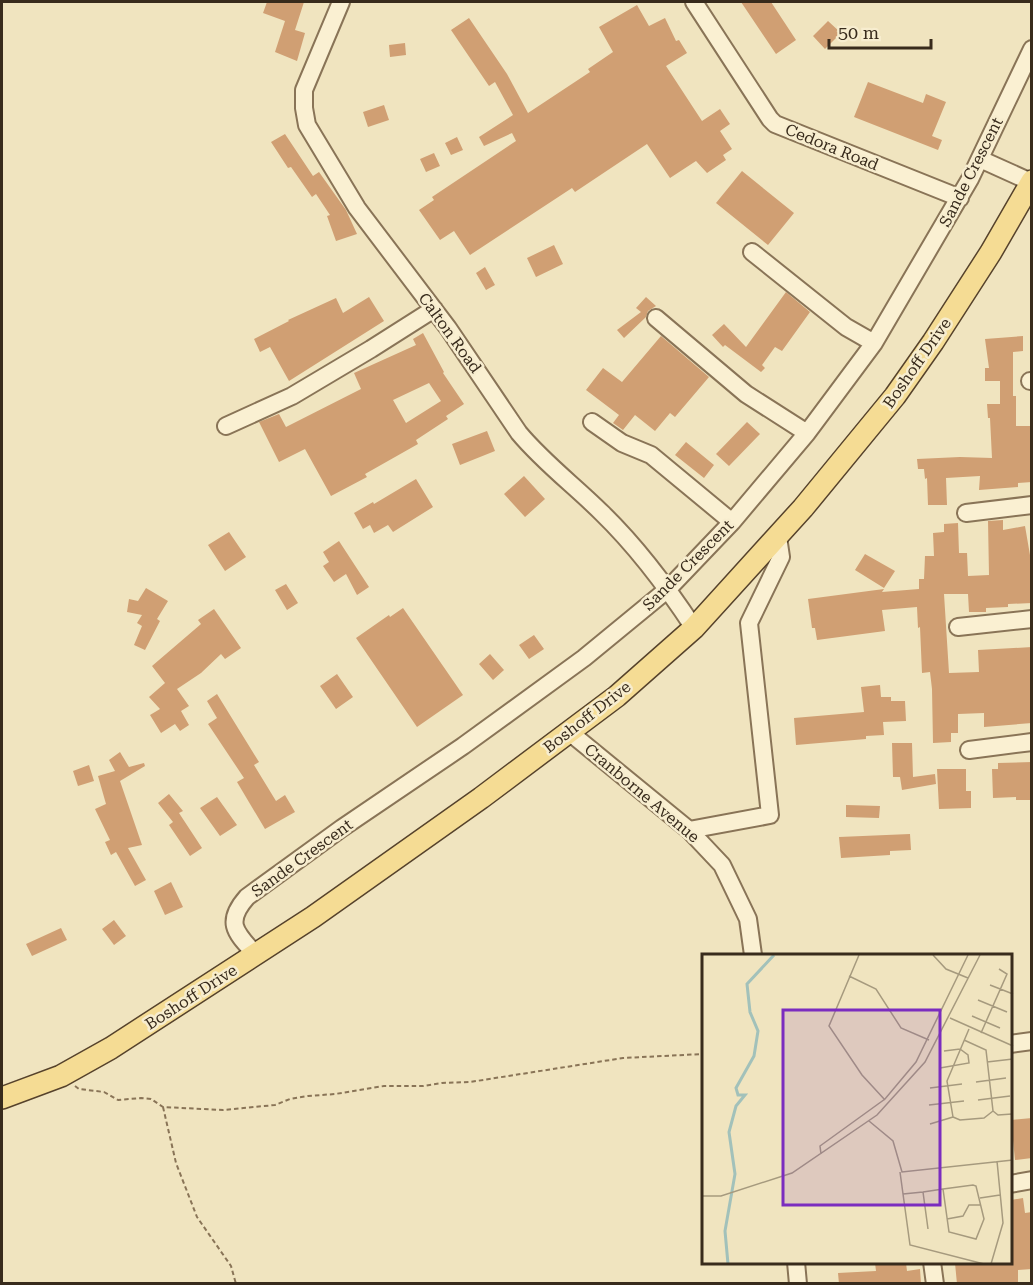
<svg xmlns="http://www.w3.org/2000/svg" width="1033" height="1285" viewBox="0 0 1033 1285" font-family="'Roboto Serif',serif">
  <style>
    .building { fill: #d09f73; fill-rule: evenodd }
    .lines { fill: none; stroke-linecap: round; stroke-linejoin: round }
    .minor-casing { stroke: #897457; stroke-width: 20 }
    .major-casing { stroke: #56422b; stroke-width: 24 }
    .path { stroke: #897457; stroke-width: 2; stroke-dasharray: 4.5 3; stroke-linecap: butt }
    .minor { stroke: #faf0d2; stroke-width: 16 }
    .major { stroke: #f5dc94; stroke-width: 21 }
    .labels { text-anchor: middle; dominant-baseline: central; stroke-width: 5; stroke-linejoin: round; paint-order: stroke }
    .street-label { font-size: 16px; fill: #382b1c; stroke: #f7edcf }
    .inset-river { fill: none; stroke: #a2c1ba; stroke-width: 3 }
    .inset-road { fill: none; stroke: #a69a7e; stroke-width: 1.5 }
    .view { fill: #7b2cbf; fill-opacity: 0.15; stroke: #7b2cbf; stroke-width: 3 }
    .inset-edge { fill: none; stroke: #382b1c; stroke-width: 3 }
  </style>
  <rect width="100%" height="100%" fill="#f0e4bf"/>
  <path class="building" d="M267 2H304L295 30 305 33 297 61 275 52 285 21 263 13Z
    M741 2H771L796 40 776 54Z
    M637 5 649 26 665 18 676 41 679 40 687 53 666 66 702 121 720 109 730 124 720 131 732 149 723 155 726 160 707 173 696 161 670 178 647 144 575 192 572 188 470 255 454 231 440 240 419 210 434 200 432 197 516 141 512 133 484 146 479 137 513 115 495 82 489 86 451 30 469 18 507 74 528 113 590 72 588 69 613 52 599 27Z
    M828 21 841 33 825 49 813 36Z
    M405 43 406 55 390 57 389 45Z
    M868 82 923 103 926 94 946 102 932 136 942 140 938 150 854 117Z
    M384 105 389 120 368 127 363 112Z
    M285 134 313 176 319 172 346 210 357 234 336 241 327 216 330 215 316 194 312 197 291 167 288 168 271 142Z
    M457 137 463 150 451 155 445 143Z
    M434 153 440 166 426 172 420 159Z
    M742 171 794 213 768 245 716 203Z
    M554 245 563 264 536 277 527 258Z
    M485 267 495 285 486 290 476 273Z
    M786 292 810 312 782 351 775 347 762 365 765 368 761 372 725 345 723 347 712 335 724 324 746 347Z
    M369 297 384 321 289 381 270 347 260 352 254 339 289 321 288 320 336 298 343 313Z
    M646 297 656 306 648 311 646 317 624 338 617 330 641 312 636 308Z
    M423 333 444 372 443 373 464 404 446 416 448 419 416 440 418 444 365 474 367 477 331 496 305 449 279 462 259 422 279 414 286 427 361 389 354 373 416 345 413 339ZM429 383 441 401 406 423 393 400Z
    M661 336 709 377 675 417 670 413 655 431 635 415 623 430 613 423 619 415 586 390 603 368 622 382Z
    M1023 336V351L1013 352V396H1016V426H1032V482L1018 483V487L979 490 980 476 946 478 947 505H928L927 478 925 479 924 469H918L917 459 960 457 992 458 990 418H988L987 404H1000V381H985V368H989L985 339Z
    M747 422 760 434 729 466 716 454Z
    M487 431 495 451 460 465 452 444Z
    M686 442 714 465 704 478 675 455Z
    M524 476 545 499 525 517 504 494Z
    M416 479 433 507 393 532 388 525 374 533 370 525 363 529 354 513 373 502 374 504Z
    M1003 520V530L1025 526 1031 561 1032 603 1008 604V607L986 608V612H969L968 594H944L949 673 979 672 978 650 1032 647V723L984 727V713L958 714V733H951V742L933 743 932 689 930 672 922 673 920 627 918 628 917 607 882 610 885 631 817 640 815 628H812L808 599 884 589 882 592 919 589V579H924L925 556H934L933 533 944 532V524L958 523 959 553H967L968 576 989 575 988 521Z
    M229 532 246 557 225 571 208 545Z
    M339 541 369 587 357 595 346 574 334 582 323 566 329 562 323 552Z
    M865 554 895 571 884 588 855 570Z
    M286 584 298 603 287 610 275 590Z
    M146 588 168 601 157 619 160 621 145 650 134 645 142 626 137 623 142 615 127 612 129 599 138 601Z
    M403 608 463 695 417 727 356 638 389 615 390 617Z
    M214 609 241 648 225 659 221 654 201 673 177 689 189 706 181 711 189 725 180 731 175 724 161 733 150 715 160 709 149 697 165 683 152 666 201 624 198 620Z
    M534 635 544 649 529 659 519 645Z
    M490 654 504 670 493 680 479 664Z
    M337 674 353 697 336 709 320 686Z
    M880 685 881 697H891V701H905L906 721 883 722 884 735 866 736V739L796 745 794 718 864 712 861 687Z
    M217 694 259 762 254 765 276 801 285 795 295 812 265 829 237 782 244 778 208 724 217 718 207 701Z
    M892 743H912L913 777 935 774 936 784 902 790 900 777H893Z
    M120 752 129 767 144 763 145 766 120 781 142 845 128 848 146 880 135 886 116 852 111 855 105 842 110 840 95 809 106 804 98 776 115 771 109 760Z
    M1032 762V800H1016V797L993 798 992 769H998V763Z
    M89 765 94 781 78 786 73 771Z
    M937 769H966V791H971V808L939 809Z
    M169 794 183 811 179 813 202 848 190 856 169 825 173 822 158 803Z
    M217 797 237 825 220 836 200 808Z
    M846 805 880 806 879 818 846 817Z
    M910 834 911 850 890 851V855L841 858 839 837Z
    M171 882 183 907 165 915 154 891Z
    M114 920 126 936 114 945 102 929Z
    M61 928 67 940 32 956 26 944Z
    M1032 1118V1158L1015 1160 1011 1120Z
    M1023 1198 1025 1213 1032 1212V1269L1018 1270V1284H957L955 1263H1011V1200Z
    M875 1263H906L907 1271 920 1269 921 1284H839L838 1273 876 1271Z"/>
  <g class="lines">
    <g class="minor-casing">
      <path id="minor" d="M341 2 304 90V108L307 125 357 208 448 328 519 433C544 463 575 486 602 513 637 547 667 587 694 628
        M694 2 770 119 775 124 960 198
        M980 159 1031 182
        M752 252 846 327 874 343
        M656 318 746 394 807 433
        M1030 381H1032
        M592 422 622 443 651 455 732 522
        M226 426 292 396 371 349 434 309
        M966 513 1032 505
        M958 627 1032 619
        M568 731 689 830 722 865 748 919 753 955
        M969 750 1032 742
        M689 830 770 815 749 623 781 557 778 537
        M256 955C236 933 224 923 247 897L342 828 463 746 584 658 668 589 732 522 807 433 874 343 970 179 1032 49
        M1010 1044 1032 1041
        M1010 1184 1032 1180
        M796 1262 798 1284
        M932 1262 935 1284"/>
    </g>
    <g class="major-casing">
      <path id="major" d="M2 1098 61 1076 111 1048 313 917 481 798 617 696 694 628 803 508 895 396 933 342 991 252 1032 181"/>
    </g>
    <path class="path" d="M75 1086 79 1089 104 1092 118 1100 141 1098 151 1099 163 1107 223 1110 275 1105 290 1099 308 1096 335 1094 384 1086H423L442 1083 470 1082 623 1058 703 1054
      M163 1107 176 1163 197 1217 231 1266 236 1284"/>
    <use href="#minor" class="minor"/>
    <use href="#major" class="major"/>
  </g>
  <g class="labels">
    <g class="street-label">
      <text transform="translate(832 147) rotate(22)">Cedora Road</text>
      <text transform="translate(971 172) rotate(-63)">Sande Crescent</text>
      <text transform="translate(450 333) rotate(54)">Calton Road</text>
      <text transform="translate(917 363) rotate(-55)">Boshoff Drive</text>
      <text transform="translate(688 565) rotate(-45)">Sande Crescent</text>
      <text transform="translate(587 717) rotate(-38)">Boshoff Drive</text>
      <text transform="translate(642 793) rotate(40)">Cranborne Avenue</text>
      <text transform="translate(302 858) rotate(-36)">Sande Crescent</text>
      <text transform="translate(191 997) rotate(-33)">Boshoff Drive</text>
    </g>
  </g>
  <g transform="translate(702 954)">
    <rect width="310" height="310" fill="#f0e4bf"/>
    <path class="inset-river" d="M26 310 23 277 33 220 27 178 34 152 43 141H36L34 134 52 102 56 77 48 58 45 30 72 1"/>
    <path class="inset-road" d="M157 1 127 72 160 121 183 146M231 1 244 15 266 24M147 22 174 35 199 74 227 86M288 31 311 40M276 46 305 58M270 62 298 74M248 64 311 92M279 79 305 20 297 15M285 108 311 105M238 114 267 109 266 101 258 95 242 97M274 128 304 124M228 134 260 130M276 146 308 142M227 151 262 147M291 157 296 161 310 160M251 163 258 166 282 164 291 157 284 96 262 86M251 163 245 127 267 75M167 167 191 187 200 218 311 206M228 170 251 163M119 200 118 192 183 145 214 108 266 1M198 218 208 291 282 310M221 238 226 275M201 240 221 238 241 235 271 231 274 232 282 265 274 285 247 278 241 235M0 242H19L90 219 175 161 223 108 278 1M278 244 298 241M245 265 261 262 267 251H279M289 310 301 269 295 207"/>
    <path class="view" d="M81 56H238V251H81Z"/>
    <rect width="310" height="310" class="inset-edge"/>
  </g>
  <rect width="1033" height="1285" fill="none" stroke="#382b1c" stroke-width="6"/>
  <path d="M829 39v9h102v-9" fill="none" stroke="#382b1c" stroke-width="3"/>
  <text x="838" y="39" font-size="18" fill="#382b1c" stroke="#f7edcf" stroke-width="4.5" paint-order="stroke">50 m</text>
</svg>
